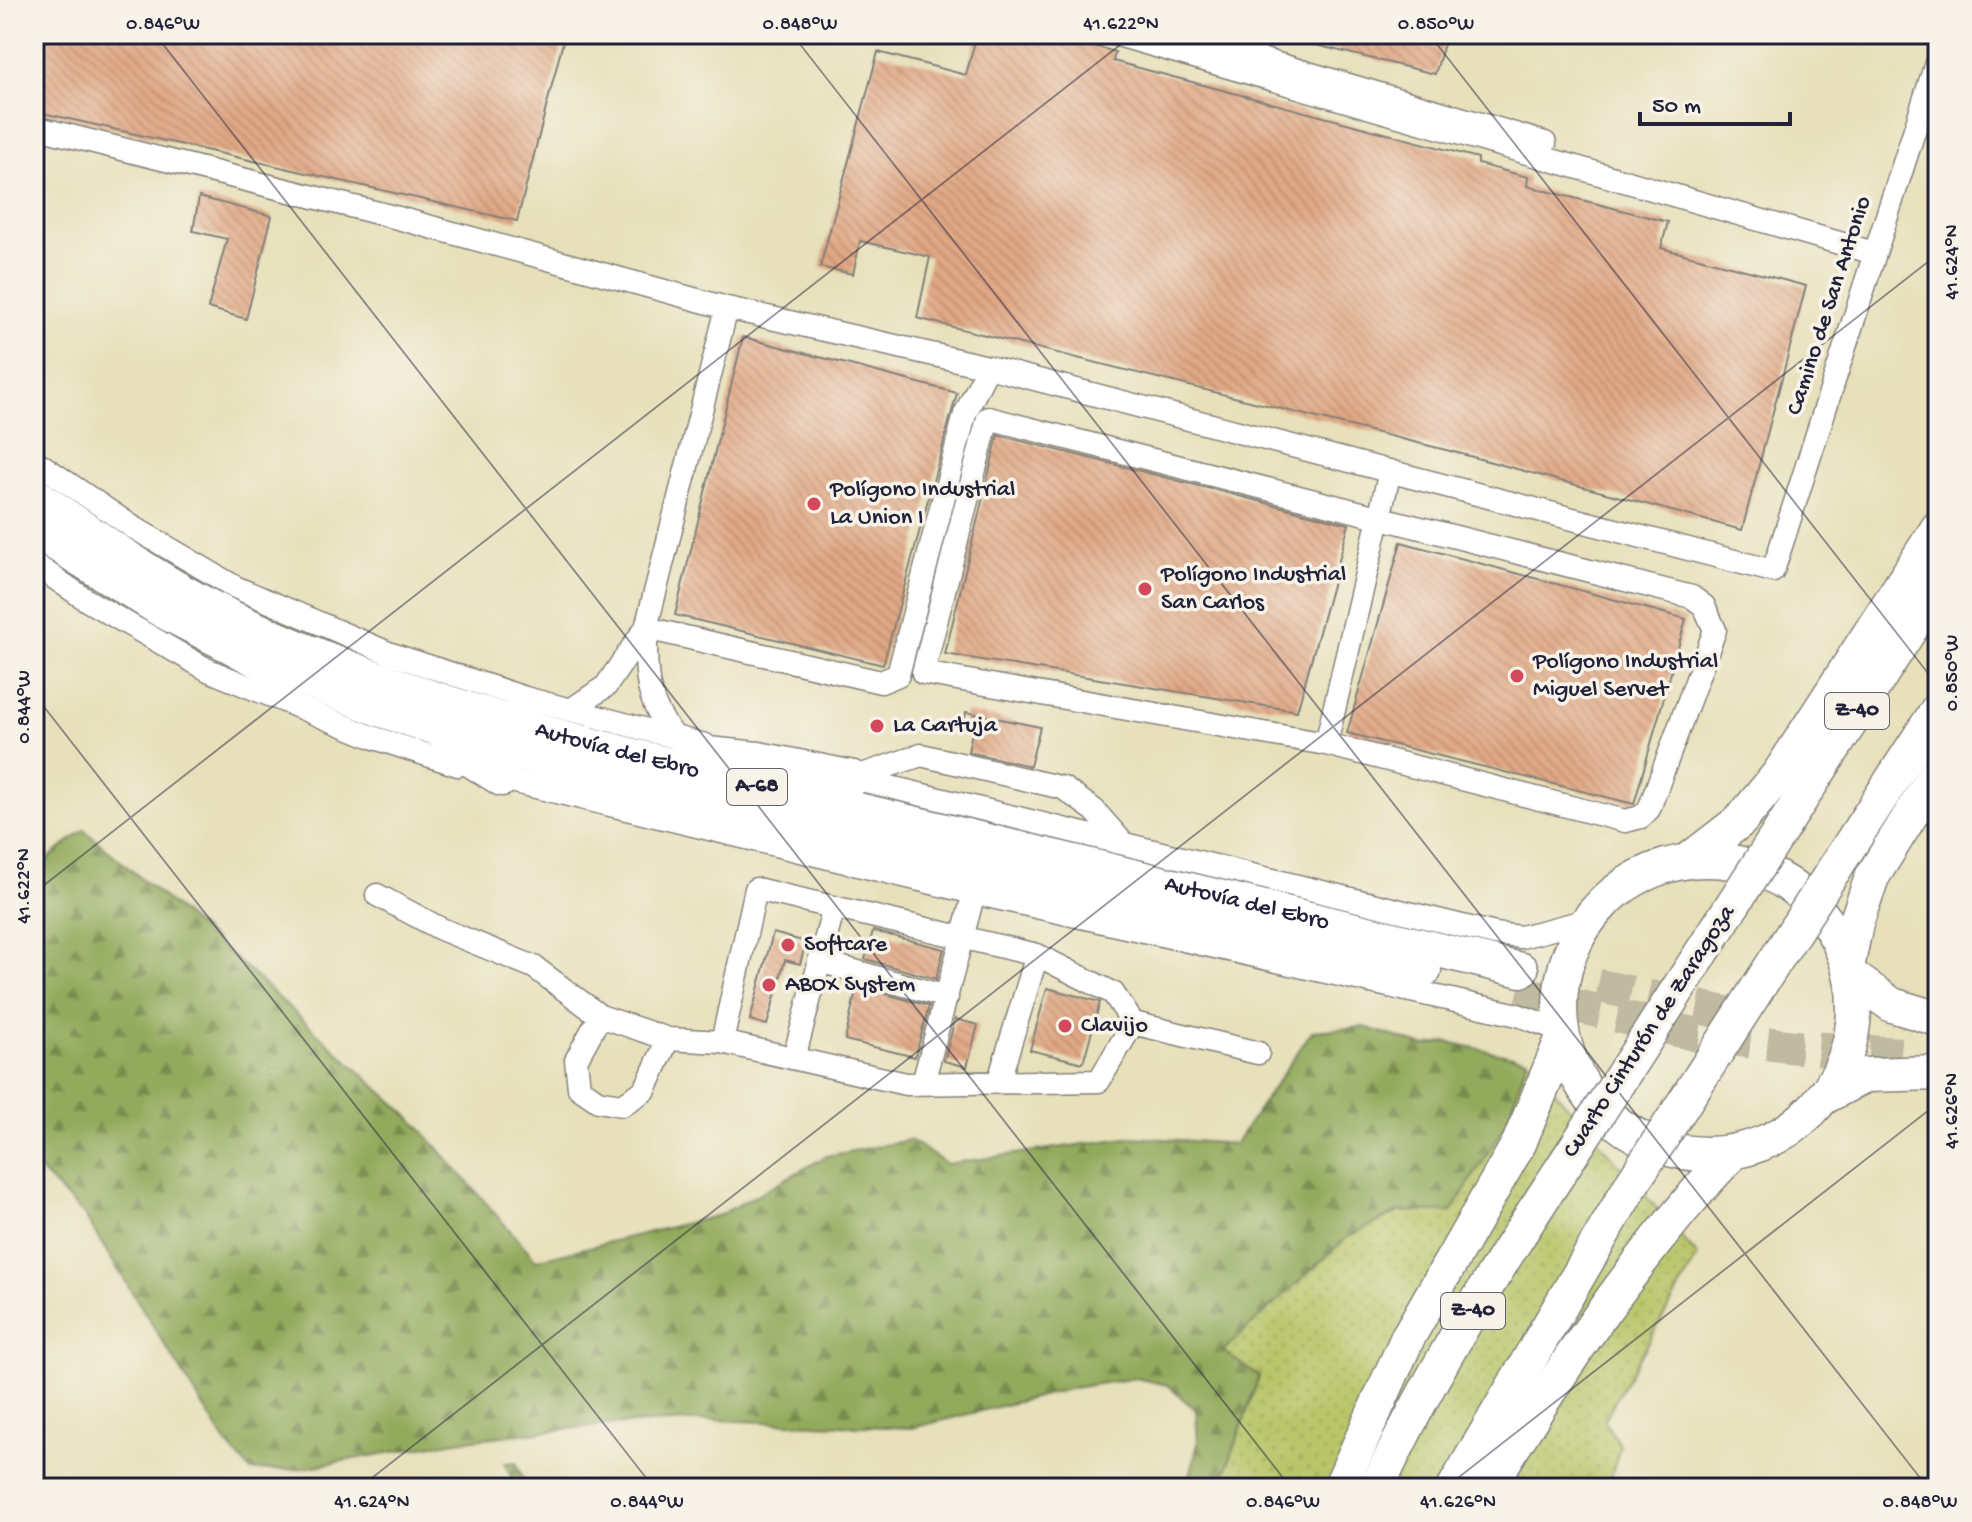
<svg xmlns="http://www.w3.org/2000/svg" width="1972" height="1522" viewBox="0 0 1972 1522" font-family="'Gochi Hand',sans-serif">
  <style>
    .grass { fill: url(#grass-dots); stroke: #6d7451; stroke-width: 2 }
    .forest { fill: url(#forest-firs); stroke: #5a664c; stroke-width: 2 }
    .building { fill: url(#building-back-hatch) }
    .lines { fill: none; stroke-linecap: round; stroke-linejoin: round }
    .highway-tunnel { stroke: #c0baa1; stroke-width: 34; stroke-dasharray: 34 17; stroke-linecap: butt }
    .minor-casing { stroke: #84817a; stroke-width: 25 }
    .highway-casing { stroke: #84817a; stroke-width: 37 }
    .minor { stroke: #fff; stroke-width: 22 }
    .highway { stroke: #fff; stroke-width: 34 }
    .highway-bridge-casing { stroke: #84817a; stroke-width: 37; stroke-linecap: butt }
    .highway-bridge { stroke: #fff; stroke-width: 34 }
    .ticks { fill: none; stroke: #22223b; stroke-width: 2; stroke-opacity: 0.45 }
    .poi-dot { fill: #d1495b; stroke: #f7f3e8; stroke-width: 3 }
    .labels { text-anchor: middle; dominant-baseline: central; stroke-width: 7; stroke-linejoin: round; paint-order: stroke }
    .shield { fill: #f7f3e8; stroke: #62616f; stroke-width: 2 }
    .shield-label { font-size: 22px; font-weight: bold; fill: #22223b }
    .street-label { font-size: 24px; fill: #22223b; stroke: #f7f3e8 }
    .poi-label { font-size: 24px; fill: #22223b; stroke: #f7f3e8; text-anchor: start }
    .neatline { fill: none; stroke: #22223b; stroke-width: 3 }
    .ticks-label { font-size: 20px; text-anchor: middle; fill: #22223b }
  </style>
  <defs>
    <pattern id="grass-dots" width="8" height="8" patternUnits="userSpaceOnUse" patternTransform="scale(2)"><rect width="8" height="8" fill="#b8c567"/><path d="M2 2h.1M6 6h.1" fill="none" stroke="#9ea95a" stroke-width="1.8" stroke-linecap="round"/></pattern>
    <pattern id="forest-firs" width="22" height="20" patternUnits="userSpaceOnUse" patternTransform="scale(2)"><rect width="22" height="20" fill="#92aa5c"/><path d="M5 1l3.5 6h-7zM16 11l3.5 6h-7z" fill="#778a4d"/></pattern>
    <pattern id="building-back-hatch" width="6" height="6" patternUnits="userSpaceOnUse" patternTransform="scale(2)"><rect width="6" height="6" fill="#e0a784"/><path d="M-1 5l2 2M0 0l6 6M5-1l2 2" fill="none" stroke="#c08f73"/></pattern>
  </defs>
  <rect width="100%" height="100%" fill="#f7f3e8"/>
  <filter id="ink" filterUnits="userSpaceOnUse"><feTurbulence type="fractalNoise" baseFrequency=".0125" numOctaves="2"/><feDisplacementMap in="SourceGraphic" scale="16" xChannelSelector="R" yChannelSelector="G"/><feConvolveMatrix kernelMatrix="1 2 1 2 8 2 1 2 1" color-interpolation-filters="sRGB"/></filter>
  <filter id="wash" filterUnits="userSpaceOnUse"><feTurbulence type="fractalNoise" baseFrequency=".006" numOctaves="4" result="noise"/><feDisplacementMap in="SourceGraphic" scale="32" xChannelSelector="R" yChannelSelector="G"/><feGaussianBlur stdDeviation="1.8" result="paint"/><feColorMatrix in="noise" values="0 0 0 0 0 0 0 0 0 0 0 0 0 0 0 0 0 1.4 0 .05"/><feComposite in="paint" operator="in"/></filter>
  <g filter="url(#wash)">
    <rect width="100%" height="100%" fill="#e7e0ba"/>
    <path class="grass" d="M1527 1059 1698 1256 1604 1420 1620 1446 1608 1488H1220L1259 1377 1222 1351 1347 1237 1400 1211 1451 1212 1507 1122Z"/>
    <path class="forest" d="M84 830 238 961 415 1122 536 1260 720 1215 827 1156 910 1140 946 1164 1133 1137 1235 1144 1312 1031 1365 1027 1424 1046 1447 1042 1527 1059 1507 1122 1451 1212 1400 1211 1347 1237 1223 1351 1259 1376 1220 1488H1187L1198 1443 1196 1410 1167 1385 1136 1378 1073 1388 912 1428 715 1420 605 1425 456 1441 297 1469 251 1471 226 1443 84 1215 34 1165V870Z
      M516 1462 527 1488H516L505 1463Z"/>
    <g id="blocks">
      <path class="building" d="M34 34H565L517 221 34 111Z
        M977 34H1052L1115 52 1113 61 1478 158V164L1528 177 1527 186 1668 222 1661 248 1806 286 1742 530 1458 453 917 318 930 257 860 241 853 274 820 267 878 52 966 75Z
        M1295 34H1447L1435 74 1295 40Z
        M199 197 272 216 246 319 208 308 227 239 193 231Z
        M743 337 957 393 883 665 675 615Z
        M998 435 1349 524 1297 711 945 654Z
        M1401 542 1686 619 1634 804 1347 733Z
        M966 712 1040 727 1030 766 968 752 972 732 963 727Z
        M873 931 944 949 936 979 865 959Z
        M773 933 806 942 800 964 785 960 767 1025 750 1020Z
        M857 986 929 1006 915 1057 845 1040Z
        M1047 988 1100 1002 1083 1063 1030 1050Z
        M955 1019 978 1025 967 1067 944 1061Z"/>
    </g>
  </g>
  <g filter="url(#ink)">
    <use href="#blocks" fill-opacity="0" stroke="#84817a" stroke-width="2"/>
    <g class="lines">
      <path class="highway-tunnel" d="M1548 975 1754 1019
        M1518 992 1698 1035 1796 1047 1901 1054"/>
      <g class="minor-casing">
        <path id="minor" d="M1114 34 1874 253
          M1176 34 1545 143
          M34 127 398 218 727 308 988 367 1773 571 1938 57
          M988 418 1692 597 1704 606 1715 630 1649 809 1641 817 1625 821 1326 744 923 673Z
          M34 460 131 526 235 587 391 654 525 698 705 745
          M34 564 88 601 208 670 372 737 458 765
          M646 628 881 682 898 675 965 414 988 367
          M572 709 606 686 645 629
          M674 736C644 700 646 673 646 628L727 308
          M1326 744 1390 471
          M490 776 974 893 1518 1015 1560 1030
          M853 778 1495 934 1521 937 1588 920
          M853 778 921 755 1063 788 1094 810 1123 843
          M377 895 441 929 534 967 600 1016 668 1039 722 1042
          M819 961 947 997
          M600 1016 576 1060 579 1088 598 1101 622 1105 645 1090 668 1039
          M1133 1023 1099 1081 906 1084 722 1042 756 889 1037 955 1113 993 1133 1023 1258 1053
          M794 1058 834 907
          M999 1080 1037 955
          M923 1083 974 893"/>
      </g>
      <g class="highway-casing">
        <g id="highway">
          <path id="s1" d="M34 494C96 537 160 583 228 616 437 717 667 764 892 818 1102 869 1311 919 1521 970"/>
          <path d="M34 530 165 612 265 664 379 709 510 752 823 832 1424 970"/>
          <path d="M447 750 465 756 502 779"/>
          <path d="M687 752 758 759 853 778"/>
          <path d="M1777 836 1938 586"/>
          <circle cx="1707" cy="1007" r="147"/>
          <path d="M1688 861 1741 820 1779 774 1938 528"/>
          <path d="M1833 871 1938 709"/>
          <path d="M1848 963 1856 923 1872 877 1938 771"/>
          <path d="M1851 976 1892 1005 1938 1019"/>
          <path d="M1822 1098 1866 1075 1938 1073"/>
          <path d="M1340 1488 1408 1337 1519 1143 1562 1040"/>
          <path d="M1377 1488C1433 1366 1506 1253 1580 1141"/>
          <path d="M1454 1488 1633 1182"/>
          <path d="M1488 1488C1561 1368 1637 1254 1733 1152"/>
        </g>
      </g>
      <use href="#minor" class="minor"/>
      <use href="#highway" class="highway"/>
      <g class="highway-bridge-casing">
        <path id="highway-bridge" d="M1580 1141 1777 836
          M1633 1182 1833 871"/>
      </g>
      <use href="#highway-bridge" class="highway-bridge"/>
    </g>
  </g>
  <path class="ticks" d="M155 34 1291 1488M792 34 1928 1488M1429 34 1938 686M34 45 48 34M34 694 654 1488M34 893 1134 34M359 1488 1938 254M1445 1488 1938 1103"/>
  <g class="poi-dot">
    <circle cx="814" cy="504" r="8"/>
    <circle cx="1145" cy="589" r="8"/>
    <circle cx="1517" cy="676" r="8"/>
    <circle cx="877" cy="726" r="8"/>
    <circle cx="788" cy="945" r="8"/>
    <circle cx="769" cy="985" r="8"/>
    <circle cx="1065" cy="1026" r="8"/>
  </g>
  <g class="labels">
    <g class="shield">
      <rect x="1825" y="693" width="64" height="36" rx="6"/>
      <rect x="727" y="769" width="60" height="36" rx="6"/>
      <rect x="1441" y="1293" width="64" height="36" rx="6"/>
    </g>
    <g class="shield-label">
      <text x="1857" y="711">Z-40</text>
      <text x="757" y="787">A-68</text>
      <text x="1473" y="1311">Z-40</text>
    </g>
    <g class="street-label">
      <text transform="translate(1830 306) rotate(-72)">Camino de San Antonio</text>
      <text stroke="none"><textPath href="#s1" startOffset="642">Autovía del Ebro</textPath></text>
      <text stroke="none"><textPath href="#s1" startOffset="1290">Autovía del Ebro</textPath></text>
      <text transform="translate(1650 1032) rotate(-57)">Cuarto Cinturón de Zaragoza</text>
    </g>
    <g class="poi-label">
      <text x="830" y="490">Polígono Industrial<tspan x="830" dy="28">La Union I</tspan></text>
      <text x="1161" y="575">Polígono Industrial<tspan x="1161" dy="28">San Carlos</tspan></text>
      <text x="1533" y="662">Polígono Industrial<tspan x="1533" dy="28">Miguel Servet</tspan></text>
      <text x="893" y="726">La Cartuja</text>
      <text x="804" y="945">Softcare</text>
      <text x="785" y="985">ABOX System</text>
      <text x="1081" y="1026">Clavijo</text>
    </g>
  </g>
  <rect width="1972" height="1522" fill="none" stroke="#f7f3e8" stroke-width="88"/>
  <path d="M1640 112v12h150v-12" fill="none" stroke="#22223b" stroke-width="4"/>
  <text x="1652" y="112" font-size="24" fill="#22223b" stroke="#f7f3e8" stroke-width="6" paint-order="stroke">50 m</text>
  <rect x="44" y="44" width="1884" height="1434" class="neatline"/>
  <g class="ticks-label">
    <text x="163" y="29">0.846°W</text>
    <text x="800" y="29">0.848°W</text>
    <text x="1121" y="29">41.622°N</text>
    <text x="1436" y="29">0.850°W</text>
    <text transform="translate(1950 262) rotate(-90)" y="7">41.624°N</text>
    <text transform="translate(1950 673) rotate(-90)" y="7">0.850°W</text>
    <text transform="translate(22 707) rotate(-90)" y="7">0.844°W</text>
    <text transform="translate(22 886) rotate(-90)" y="7">41.622°N</text>
    <text transform="translate(1950 1111) rotate(-90)" y="7">41.626°N</text>
    <text x="372" y="1507">41.624°N</text>
    <text x="647" y="1507">0.844°W</text>
    <text x="1283" y="1507">0.846°W</text>
    <text x="1458" y="1507">41.626°N</text>
    <text x="1920" y="1507">0.848°W</text>
  </g>
</svg>
